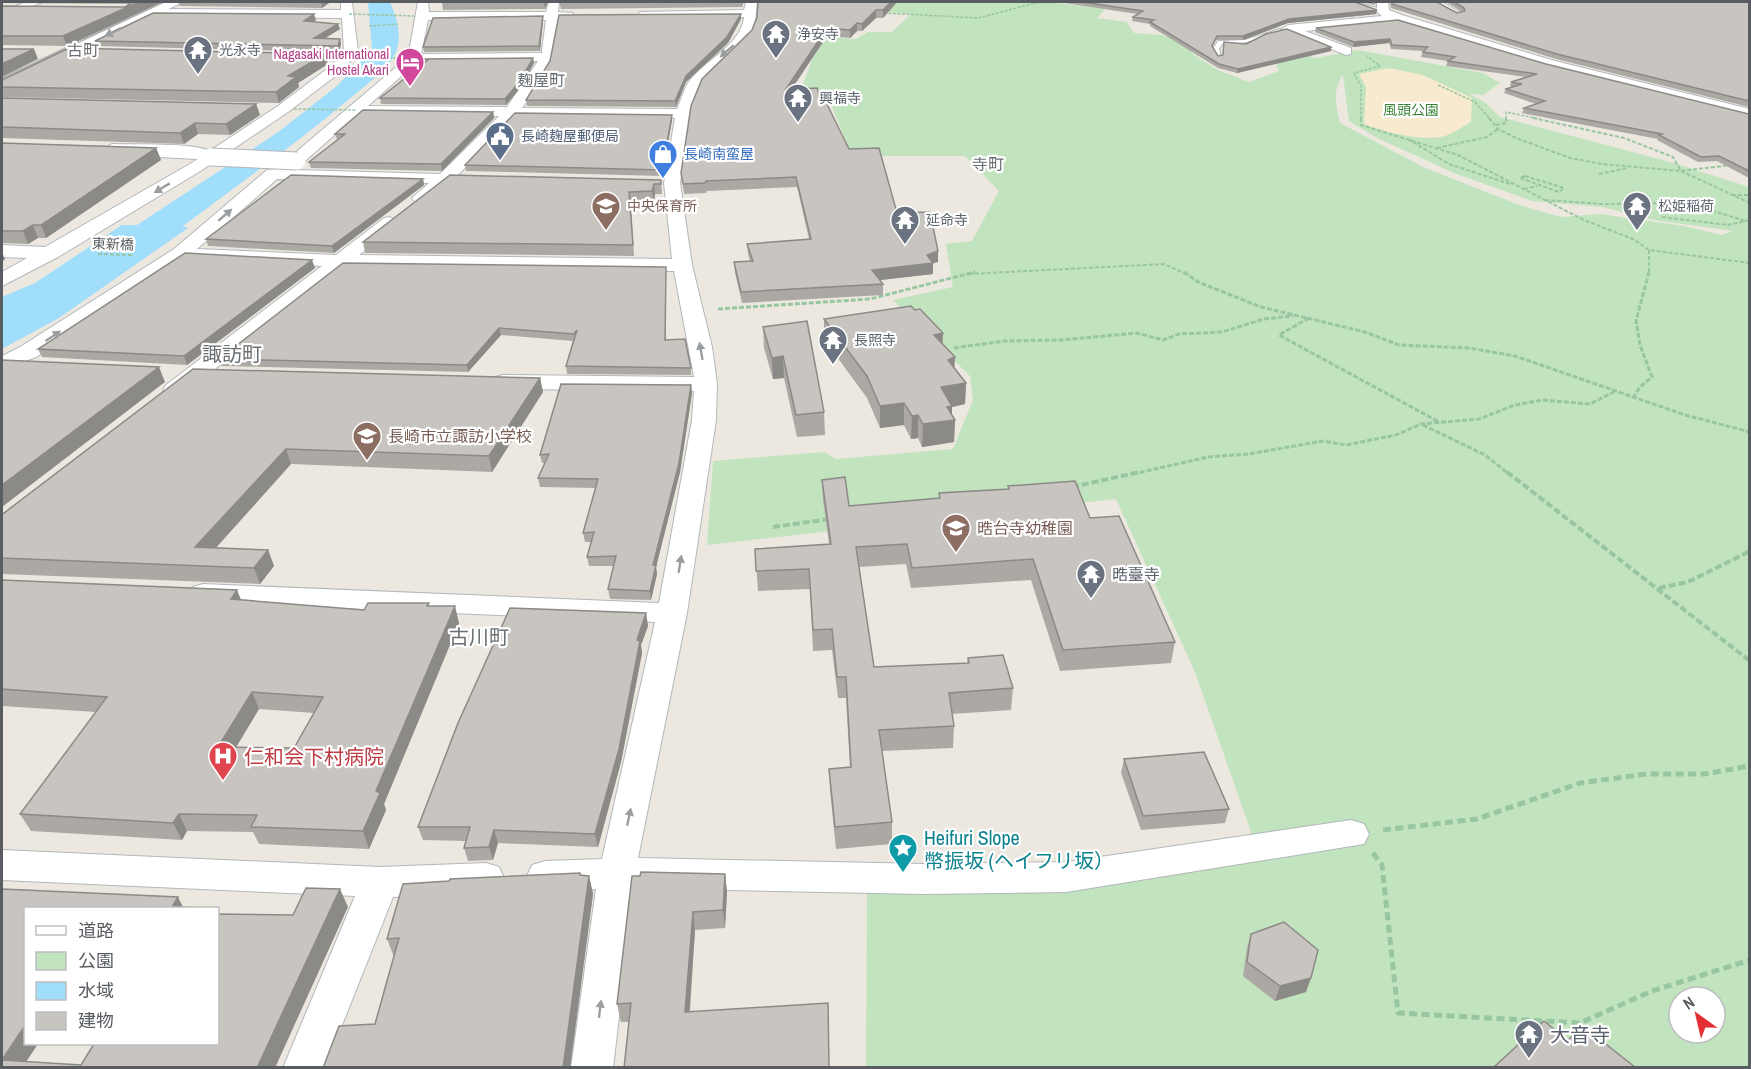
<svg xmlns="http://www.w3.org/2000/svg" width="1751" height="1069" viewBox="0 0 1751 1069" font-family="'Archivo Narrow','Noto Sans JP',sans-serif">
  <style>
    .green { fill: #c1e3bd; fill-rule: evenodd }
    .sand { fill: #f8eacf }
    .water { fill: #a0defc }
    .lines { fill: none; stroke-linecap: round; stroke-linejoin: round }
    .lane-casing { stroke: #b3b7bb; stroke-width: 2 }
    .street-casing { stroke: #b3b7bb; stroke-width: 2 }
    .secondary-casing { stroke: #b2b6bb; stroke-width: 2 }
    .path-far4 { stroke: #98c6a0; stroke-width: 1.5; stroke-dasharray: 3 1.5; stroke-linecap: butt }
    .path-far3 { stroke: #98c6a0; stroke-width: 2; stroke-dasharray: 4 2; stroke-linecap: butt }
    .path-far2 { stroke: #98c6a0; stroke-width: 3; stroke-dasharray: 5 2; stroke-linecap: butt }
    .path-far1 { stroke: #98c6a0; stroke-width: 4; stroke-dasharray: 7 3; stroke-linecap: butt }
    .path { stroke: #98c6a0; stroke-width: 5; stroke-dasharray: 8 4.5; stroke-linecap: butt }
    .lane { fill: #fff; fill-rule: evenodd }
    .street { fill: #fff; fill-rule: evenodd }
    .secondary { fill: #fff; fill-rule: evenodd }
    .tram { stroke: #b1b2b2; stroke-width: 1.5 }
    .street-bridge-casing { stroke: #b3b7bb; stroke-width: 19; stroke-linecap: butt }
    .path-bridge { stroke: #98c6a0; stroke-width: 1.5; stroke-dasharray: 3 1.5; stroke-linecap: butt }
    .street-bridge { stroke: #fff; stroke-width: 17 }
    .wall { fill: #aca9a5; fill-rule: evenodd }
    .shaded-wall { fill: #8c8a86 }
    .building { fill: #c8c5c0; stroke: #8c8a86; stroke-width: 1.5; fill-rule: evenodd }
    .oneway { fill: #9b9ea0 }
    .labels { text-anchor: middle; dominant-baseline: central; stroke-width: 4.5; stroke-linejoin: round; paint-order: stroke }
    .far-worship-label { font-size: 14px; fill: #5b616d; stroke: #fff; text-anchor: start }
    .far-hotel-label { font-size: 14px; fill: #b23c85; stroke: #fff; text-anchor: end }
    .far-park-label { font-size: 14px; fill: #3b8237; stroke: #fff }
    .far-service-label { font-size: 14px; fill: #4e5e75; stroke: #fff; text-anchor: start }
    .far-shop-label { font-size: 14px; fill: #366cbe; stroke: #fff; text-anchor: start }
    .far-education-label { font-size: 14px; fill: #785e54; stroke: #fff; text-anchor: start }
    .far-street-label { font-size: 14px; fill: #595d61; stroke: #fff }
    .far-quarter-label { font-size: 16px; fill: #6a6f73; stroke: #fff }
    .education-label { font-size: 16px; fill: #785e54; stroke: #fff; text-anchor: start }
    .worship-label { font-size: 16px; fill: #5b616d; stroke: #fff; text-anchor: start }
    .quarter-label { font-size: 20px; fill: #6a6f73; stroke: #fff }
    .near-health-label { font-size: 20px; fill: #be3a42; stroke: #fff; text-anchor: start }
    .near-culture-label { font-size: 20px; fill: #0d838f; stroke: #fff; text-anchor: start }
    .near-worship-label { font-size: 20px; fill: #5b616d; stroke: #fff; text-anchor: start }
  </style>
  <rect width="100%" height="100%" fill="#ece8e0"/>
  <path class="green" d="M844 2H1044L1106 8 1097 18 1127 22 1134 33 1162 35 1184 44 1194 55 1218 70 1249 82 1279 71 1273 58 1302 54 1316 58 1358 50 1483 73 1500 83 1483 95 1469 94 1486 103 1500 117 1674 163 1749 187V1067H866L867 893 1258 852 1195 672 1116 499 707 545 713 461 824 452 836 459 953 449 973 400 970 376 893 300 953 287 946 244 972 241 999 191 965 156H852L827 95 769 97 770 83 803 84 815 52 804 36 856 39 868 32H892L911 14 885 12ZM1343 75 1349 121 1377 138 1454 173 1532 201 1602 207 1654 220 1733 231 1721 235 1684 226 1600 214 1561 217 1522 206 1425 168 1340 123C1336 106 1332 90 1343 75ZM1679 997H1715V1033H1679Z"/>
  <path class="sand" d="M1389 68 1423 75 1472 98 1471 122C1463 126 1454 133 1445 136 1425 142 1383 132 1364 124L1366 87 1359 74Z"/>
  <path class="water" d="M368 2H390C397 18 403 37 395 54 387 70 366 85 353 96 298 142 240 184 183 226L188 228 59 318 2 349V297L35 283 122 225H137L277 133 337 86 372 49Z"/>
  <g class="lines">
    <g class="lane-casing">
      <path id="lane" d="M1347 2H1355L1385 10 1382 12Z
        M1409 2H1442L1462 14 1457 15 1437 4Z
        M1280 29 1282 32C1262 38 1244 45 1222 44L1219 49 1221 58H1217L1213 49 1218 41 1245 40Z"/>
    </g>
    <g class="street-casing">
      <path id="street" d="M26 2H43L14 13 8 9Z
        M341 2H352L358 52 342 71 288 112 202 170 58 257 2 286V272L27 258 2 257V245L45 247 190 164 278 106 332 65 344 51 342 18 155 16 149 12 151 9 341 10Z
        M418 2H428L429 12H546L549 2H559L558 12 573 13V19L558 20C556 55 544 80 522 108L677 109C681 101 683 91 688 83 704 60 741 46 744 17L644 19 638 15 640 12 744 10 746 2H757L755 24 750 37 701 86 690 114 680 183 692 265 712 347 717 384 716 420 687 613 638 858 924 864 1066 862 1351 820 1364 824 1369 834 1364 844 1066 892 924 894 634 888 613 1068H571L596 889 545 891 532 887 527 876 532 865 545 861 602 859 655 622 203 602 193 599 189 593 193 587 203 584 659 603 692 420 694 391 503 389 495 387 492 382 495 377 503 375 694 377 674 271 344 267 182 395H166L163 390 166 385 322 266 184 259 36 357 2 370V356L20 347 174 249 267 170 276 169 408 57ZM428 20H546L542 50V53L421 54ZM538 61 507 107 368 106 417 62ZM358 114 499 116 440 174 295 170ZM516 116 675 118 664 183 672 259 359 255 396 226 399 222 390 217 384 218 336 255 197 249 277 179 429 183 412 198 415 202H427L448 184 458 183 460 179 458 175Z
        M1377 2H1388L1389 10 1402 15 1555 61 1750 109V118L1545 67 1397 22 1305 31 1351 48V54L1346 55 1282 29 1288 25 1382 16 1377 12Z
        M2 850 380 867 486 863 499 867 504 878 499 889 486 893 393 897 325 1068H283L355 896 2 880Z"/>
    </g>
    <g class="secondary-casing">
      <path id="secondary" d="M166 2H183L2 90V79Z
        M112 144C133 145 210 141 221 157L211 163 196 159 105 154 102 150Z"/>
    </g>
    <path class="path-far4" d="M884 13 978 18 1036 3 1061 2
      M369 26 398 24
      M1438 85 1475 102 1490 119
      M1361 119V86L1354 73 1380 66 1367 56
      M1506 119V112L1540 119"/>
    <path class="path-far3" d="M1361 118V125L1458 155 1584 220 1633 239 1649 250 1750 263
      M1489 118 1498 129 1516 138 1570 158 1602 164 1681 171 1750 203
      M1533 118 1624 138 1673 157 1681 171 1731 165
      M1496 125 1506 123V118
      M1408 139 1449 164 1510 184
      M1437 148 1487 137 1498 129
      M1599 174 1627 168
      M1525 176 1564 188 1559 192 1520 178Z
      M1524 189 1537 186
      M1732 195H1750
      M1545 200 1602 204 1674 203 1696 206 1746 221
      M1662 217 1728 225 1750 220
      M1649 250V274
      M98 254 132 255
      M969 274 1164 264 1186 274"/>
    <path class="path-far2" d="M1184 272 1198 282 1261 307 1365 332 1399 345 1469 348 1515 356 1685 415 1750 432
      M718 309 870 299 975 272
      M1309 318 1279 335 1439 422
      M954 348 1004 341 1061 340 1137 333 1163 340 1179 334 1222 332 1264 319 1293 316
      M1633 398 1640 387 1652 377 1640 345 1636 321 1649 272
      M1423 425 1485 455 1509 474
      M1133 474 1208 457 1249 454 1323 441 1346 445 1396 435 1421 424 1479 419 1515 405 1542 400 1590 404 1614 392"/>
    <path class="path-far1" d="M1507 472 1750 661
      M1072 487 1140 472
      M773 527 830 519
      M1659 588 1688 582 1750 551"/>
    <path class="path" d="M1383 830 1477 819 1580 783 1646 774H1704L1750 766
      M1373 853 1382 865 1398 1013 1580 1023 1652 991 1750 960"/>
    <use href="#lane" class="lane"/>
    <use href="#street" class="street"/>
    <use href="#secondary" class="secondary"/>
    <path class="tram" d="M2 78 163 2"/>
    <g class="street-bridge-casing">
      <path id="street-bridge" d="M211 157 297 161"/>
    </g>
    <path class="path-bridge" d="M349 14 414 16
      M357 58H407
      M294 109 357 110"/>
    <use href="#street-bridge" class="street-bridge"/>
  </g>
  <path class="wall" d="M2 2H162L67 46 2 45V6L125 7 129 4 2 3Z
    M178 2H329V3L322 8 180 6Z
    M442 2H548L545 9 443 10Z
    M559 2H744L742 7 561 9Z
    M897 2 883 18H876L862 31H857L850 38 827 36 792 89 821 101 849 149 897 213 938 262 933 263V274L880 280 883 284V295L742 303 735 273 734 262 750 261 748 254 747 244 809 239 797 187 707 191 706 193 684 194 681 173 752 30 757 17Z
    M1058 2H1355L1377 10 1376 14 1288 23 1243 40H1216L1212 47 1218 56 1223 55 1224 42 1331 51 1237 73 1218 68 1150 26V24L1132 21 1133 17 1137 14Z
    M1362 2H1376L1375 5Z
    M1390 2H1434L1457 13 1462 12 1446 2H1749V107L1556 59 1391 8Z
    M741 19 728 43 686 82 676 107 527 106 526 100Z
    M316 20 313 22 340 29 325 38 340 39 341 44 339 52 97 46 95 41Z
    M543 20 540 51 424 52 423 47Z
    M1398 20 1546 64 1749 114V178L1717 161 1698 162 1657 140 1658 139 1522 113 1524 108 1536 104 1504 93 1506 89 1512 87 1510 86 1511 82 1526 77 1446 66 1448 61 1421 57 1423 51 1391 49 1389 43 1353 47 1315 32 1316 28Z
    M417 59 534 63 521 87 506 105 381 104 380 98 422 64H418Z
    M328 64 298 83 299 87 279 103 2 97V80Z
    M2 98 256 104 260 115 230 135 198 134 184 144 2 138Z
    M493 112 494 118 442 171 311 168 309 162 338 140H337L335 134Z
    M672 120 662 176 466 171 465 165Z
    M2 143 156 148 161 160 46 238H38L28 244 2 243Z
    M423 179 424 185 334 253 208 246 206 239Z
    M661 180 662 194H655L654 201 631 202 634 256 365 253 363 242Z
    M666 267V340L691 368V375L567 374 566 366 573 341 501 335 468 372 221 366 219 359Z
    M315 268 187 365 42 357 38 349Z
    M824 319 942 344 955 368 966 383 965 404 952 407V415L955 420 954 442 922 447 918 438 911 439 904 425 880 428 867 398 824 339Z
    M763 327 824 412 825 435 797 437 784 378 773 379 764 348Z
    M540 378 543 392 492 472 291 464 216 548 268 550 274 566 260 584 2 574V514Z
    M691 385 692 393 680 472 656 567 657 574 651 600 610 599 608 589 614 566H589L587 557 591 542H585L583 533 595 488 540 487 538 478 545 463H542L540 455Z
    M822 480 849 506 939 498V493L1008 489V486L1090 518 1175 642 1171 663 1060 671 1031 580 911 588 906 564 859 567 874 667 967 663 968 658 1013 688 1011 710 952 714 954 726 953 748 882 751 892 822V844L836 849 830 790 829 769 850 767 846 698H838L832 650 813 651 810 589 758 591 755 549 829 544 823 500Z
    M2 580 364 610 430 606 459 623 384 804 386 810 369 849 259 844 253 832 187 831 182 840 31 831 20 814 96 712 2 706ZM259 709 314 713 294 748 236 747Z
    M646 613 648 626 641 645 642 653 621 762 598 847 498 843 493 860 468 861 464 848 466 841 423 840 418 827Z
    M1124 759 1229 809 1225 823 1141 830 1121 773Z
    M580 873 581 875 589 876 593 894 570 1068H323L375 1024 394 957 387 939Z
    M725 874 727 892 725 928 695 930 690 1012 830 1068H624L629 1022H621L617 1004Z
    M1251 934 1306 992 1275 1001 1243 976 1247 948Z"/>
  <path class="shaded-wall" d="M139 2H162L67 46 63 36Z
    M321 2H329V3L322 8Z
    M544 2H548L545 9Z
    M891 2H897L883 18V10Z
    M876 10V18L862 31V24Z
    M1377 10 1376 14 1288 23 1243 40V36L1289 19Z
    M314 14 316 20 305 27 304 21Z
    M741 14V19L728 43 686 82 676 107 675 101 686 76Z
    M543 16V20L540 51 539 46Z
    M857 23V31L850 38V30Z
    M338 24 340 29 316 44 314 38Z
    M827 28V36L786 97V89Z
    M340 39 341 44 339 52 338 46Z
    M1390 39 1389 43 1353 47 1354 42Z
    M1331 47V51L1237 73 1238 69Z
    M34 49 38 59 2 77V64Z
    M325 54 328 64 298 83 299 87 279 103 276 92 288 76Z
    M533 58 534 63 521 87 506 105 505 99Z
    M256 104 260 115 230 135 226 124Z
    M493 112 494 118 442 171 441 164Z
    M672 115V120L662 176V170Z
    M195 123 198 134 184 144 180 133Z
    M156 148 161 160 46 238 41 225Z
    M423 179 424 185 334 253 332 246Z
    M654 184 655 194 654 201 652 191Z
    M33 225 38 238 28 244 23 231Z
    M938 251V262L933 263V274L872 281V270Z
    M2 252 5 259 2 262Z
    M312 260 315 268 187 365 184 356Z
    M499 328 501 335 468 372 467 365Z
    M943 333 942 354 934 335Z
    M783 356 784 378 773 379 772 358Z
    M955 357 954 378 948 360Z
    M159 367 165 382 2 507V485Z
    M540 378 543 392 492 472 489 456Z
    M966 383 965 404 952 407V421L955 420 954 442 922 447 923 424 941 387Z
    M691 385 692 393 680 472 656 567 657 574 651 600 650 591 653 565Z
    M904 403V425L880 428V406Z
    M918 415V438L911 439 912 416Z
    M286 449 291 464 202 563 195 547Z
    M268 550 274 566 260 584 254 568Z
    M237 590 244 607 231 599Z
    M455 606 459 623 384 804 386 810 369 849 363 831 376 791Z
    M646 613 648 626 641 645 642 653 621 762 598 847 595 834 637 640Z
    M252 692 259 709 226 764 218 747Z
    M179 814 187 831 182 840 173 823Z
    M494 830 498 843 493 860 489 847Z
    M725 874 727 892 725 928 723 910Z
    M589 876 593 894 570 1068H563Z
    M340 889 348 907 275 1068H257Z
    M178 897 184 909 172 907Z
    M693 912 695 930 688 1030 685 1012Z
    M1311 978 1306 992 1275 1001 1280 986Z
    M26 1024V1044H38L22 1068 2 1060Z"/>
  <path class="building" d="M133 2H139L63 36H2V6L125 7Z
    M758 2H891L883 10H876L862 24 857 23 850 30 827 28 786 89 817 88 821 101 825 100 849 149 879 148 897 213 930 212 938 251 927 255 933 263 872 270 883 284 741 292 734 262 753 261 747 244 811 239 796 177 706 181 705 183 683 184 681 173 691 106 702 79 752 30 757 17Z
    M1082 2H1355L1377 10 1289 19 1243 36H1217L1212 46 1218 56 1223 55 1224 42 1246 44 1266 34 1287 29 1331 47 1238 69 1219 64 1150 22 1154 20 1133 17 1143 11Z
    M1392 2H1437L1457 13 1465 11 1464 8 1454 2H1749V101L1557 54 1392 4Z
    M153 13 314 14 304 21 338 24 314 38 340 39 338 46 95 41Z
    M741 14 727 37 686 76 675 101 526 100 550 61 559 15Z
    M543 16 539 46 423 47 433 18Z
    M1398 20 1546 64 1749 114V171L1719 156 1701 157 1659 135 1662 134 1524 108 1545 101 1506 89 1522 84 1511 82 1537 74 1448 61 1455 57 1423 52 1428 47 1392 45 1390 39 1354 42 1316 28Z
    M69 48 325 54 288 76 296 77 276 92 2 87V80Z
    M2 49H34L2 64Z
    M533 58 520 81 505 99 380 98 429 59H417Z
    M2 98 256 104 226 124 195 123 180 133 2 127Z
    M363 110 493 112 441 164 309 162 345 134H335Z
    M515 113 672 115 662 170 465 165Z
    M2 143 156 148 41 225H33L23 231H2Z
    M291 175 423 179 332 246 206 239Z
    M450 175 661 180V184H654L652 191 629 192 633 245 363 242Z
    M185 253 312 260 184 356 38 349Z
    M343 263 666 267 665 340 685 339 691 368 566 366 577 330 574 334 499 328 467 365 219 359Z
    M911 306 915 310 920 309 943 333 934 335 955 357 948 360 966 383 941 387 952 406 947 407 955 420 923 424 918 415 912 416 904 403 880 406 867 376 824 319Z
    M807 321 824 412 796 415 783 356 772 358 763 327Z
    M2 360 159 367 2 485Z
    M193 369 540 378 489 456 286 449 195 547 268 550 254 568 2 558V514L4 513Z
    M561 384 691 385 679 463 653 565H656L650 591 608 589 616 556 587 557 594 532 583 533 598 479 538 478 549 454 540 455Z
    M845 477 849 506 940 498 939 493 1009 489 1008 486 1075 481 1090 518 1119 516 1175 642 1063 650 1033 559 912 568 907 544 856 547 874 667 969 663 968 658 1003 655 1013 688 949 693 954 726 879 730 892 822 835 827 829 769 851 767 846 677H837L832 629 813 630 809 569 756 571 755 549 831 544 822 480Z
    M2 580 237 590 231 599 364 610 368 603H429L427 606H455L376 791 380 793 363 831 251 827 257 815 179 814 173 823 20 814 107 697 2 689ZM252 692 323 697 294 748 218 747Z
    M510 608 646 613 637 640 640 641 619 749 595 834 494 830 489 847 464 848 470 827H418L458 723Z
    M1204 752 1229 809 1143 816 1124 759Z
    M641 872 725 874 723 910 693 912 685 1012 828 1003 829 1067 624 1068 631 1003 617 1004 632 876H640Z
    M580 873V875L589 876 563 1068H323L339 1026 375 1024 399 938 387 939 403 884 449 881 450 879Z
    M306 888 340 889 257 1068H2V1060L81 1065 94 1044H218V914L293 915Z
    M2 889 178 897 172 907 201 908 200 909H26V1024L2 1060Z
    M1284 922 1318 950 1311 978 1280 986 1247 962 1251 934Z
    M1544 1021 1568 1040 1583 1026 1636 1068H1493Z"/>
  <defs><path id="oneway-solid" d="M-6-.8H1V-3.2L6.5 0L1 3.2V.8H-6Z" transform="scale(1.5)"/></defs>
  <g class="oneway">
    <use href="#oneway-solid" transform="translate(113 32) rotate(154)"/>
    <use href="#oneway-solid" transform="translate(727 51) rotate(139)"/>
    <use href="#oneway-solid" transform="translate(162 188) rotate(149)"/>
    <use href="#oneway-solid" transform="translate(225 215) rotate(-41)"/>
    <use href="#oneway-solid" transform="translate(53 336) rotate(-33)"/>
    <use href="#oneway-solid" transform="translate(701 351) rotate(-100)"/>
    <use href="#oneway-solid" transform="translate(680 564) rotate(-81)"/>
    <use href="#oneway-solid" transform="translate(629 817) rotate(-78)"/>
    <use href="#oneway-solid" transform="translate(600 1009) rotate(-83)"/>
  </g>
  <defs>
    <g id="temple-pin" transform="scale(1.5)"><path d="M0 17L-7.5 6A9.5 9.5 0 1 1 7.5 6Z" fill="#6b7280" stroke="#fff"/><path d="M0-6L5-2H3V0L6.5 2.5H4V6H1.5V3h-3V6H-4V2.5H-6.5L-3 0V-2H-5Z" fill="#fff"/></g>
    <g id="hotel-pin" transform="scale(1.5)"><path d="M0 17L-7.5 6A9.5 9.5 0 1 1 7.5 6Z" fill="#d1479c" stroke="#fff"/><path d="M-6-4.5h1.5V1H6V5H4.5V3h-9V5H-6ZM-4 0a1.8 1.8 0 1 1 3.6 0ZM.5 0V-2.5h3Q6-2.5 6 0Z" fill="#fff"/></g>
    <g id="civic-pin" transform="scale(1.5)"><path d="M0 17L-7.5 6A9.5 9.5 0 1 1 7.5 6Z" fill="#5c6f8a" stroke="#fff"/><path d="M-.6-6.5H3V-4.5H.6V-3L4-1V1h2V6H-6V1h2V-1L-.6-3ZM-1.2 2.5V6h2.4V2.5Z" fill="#fff"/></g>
    <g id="shop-pin" transform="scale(1.5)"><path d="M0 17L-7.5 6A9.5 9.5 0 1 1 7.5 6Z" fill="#3f7fe0" stroke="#fff"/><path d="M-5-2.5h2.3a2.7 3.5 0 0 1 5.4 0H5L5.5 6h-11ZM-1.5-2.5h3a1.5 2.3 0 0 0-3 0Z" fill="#fff"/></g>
    <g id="school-pin" transform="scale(1.5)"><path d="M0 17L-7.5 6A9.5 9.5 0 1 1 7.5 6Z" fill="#8d6e63" stroke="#fff"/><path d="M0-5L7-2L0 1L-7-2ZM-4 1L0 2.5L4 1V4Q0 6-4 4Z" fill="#fff"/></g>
    <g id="hospital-pin" transform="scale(1.5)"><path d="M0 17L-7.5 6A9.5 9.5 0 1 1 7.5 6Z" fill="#e0444e" stroke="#fff"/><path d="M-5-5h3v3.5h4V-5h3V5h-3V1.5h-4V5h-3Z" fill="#fff"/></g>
    <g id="sight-pin" transform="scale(1.5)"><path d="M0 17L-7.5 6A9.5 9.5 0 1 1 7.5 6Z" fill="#0f9aa8" stroke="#fff"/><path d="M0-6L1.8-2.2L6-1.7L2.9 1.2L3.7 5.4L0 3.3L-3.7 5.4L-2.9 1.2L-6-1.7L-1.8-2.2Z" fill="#fff"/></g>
  </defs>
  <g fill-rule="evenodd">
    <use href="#temple-pin" x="776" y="34"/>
    <use href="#temple-pin" x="198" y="50"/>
    <use href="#hotel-pin" x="410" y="62"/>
    <use href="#temple-pin" x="798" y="98"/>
    <use href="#civic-pin" x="500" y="136"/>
    <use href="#shop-pin" x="663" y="154"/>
    <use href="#school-pin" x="606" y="206"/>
    <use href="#temple-pin" x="1637" y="206"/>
    <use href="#temple-pin" x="905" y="220"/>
    <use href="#temple-pin" x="833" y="340"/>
    <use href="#school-pin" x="367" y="436"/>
    <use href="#school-pin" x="956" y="528"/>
    <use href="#temple-pin" x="1091" y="574"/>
    <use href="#hospital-pin" x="223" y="756"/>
    <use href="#sight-pin" x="903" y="848"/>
    <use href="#temple-pin" x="1529" y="1034"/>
  </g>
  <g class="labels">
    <g class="far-worship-label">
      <text x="797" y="34">浄安寺</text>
      <text x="219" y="50">光永寺</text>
      <text x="819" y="98">興福寺</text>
      <text x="1658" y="206">松姫稲荷</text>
      <text x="926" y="220">延命寺</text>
      <text x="854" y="340">長照寺</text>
    </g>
    <g class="far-hotel-label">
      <text x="389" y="54">Nagasaki International<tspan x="389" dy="16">Hostel Akari</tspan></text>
    </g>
    <g class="far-park-label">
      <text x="1411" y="110">風頭公園</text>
    </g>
    <g class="far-service-label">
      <text x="521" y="136">長崎麹屋郵便局</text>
    </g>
    <g class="far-shop-label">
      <text x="684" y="154">長崎南蛮屋</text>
    </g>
    <g class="far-education-label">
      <text x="627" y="206">中央保育所</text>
    </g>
    <g class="far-street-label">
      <text transform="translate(113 244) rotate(2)">東新橋</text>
    </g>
    <g class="far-quarter-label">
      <text x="83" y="50">古町</text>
      <text x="541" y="80">麹屋町</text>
      <text x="988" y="164">寺町</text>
    </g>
    <g class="education-label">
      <text x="388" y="436">長崎市立諏訪小学校</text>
      <text x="977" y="528">晧台寺幼稚園</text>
    </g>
    <g class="worship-label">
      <text x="1112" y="574">晧臺寺</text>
    </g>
    <g class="quarter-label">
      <text x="232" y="353">諏訪町</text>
      <text x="479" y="636">古川町</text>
    </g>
    <g class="near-health-label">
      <text x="244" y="756">仁和会下村病院</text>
    </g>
    <g class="near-culture-label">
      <text x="924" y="837">Heifuri Slope<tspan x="924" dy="23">幣振坂 (ヘイフリ坂）</tspan></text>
    </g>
    <g class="near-worship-label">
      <text x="1550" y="1034">大音寺</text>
    </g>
  </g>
  <rect width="1751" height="1069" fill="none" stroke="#595d61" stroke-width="6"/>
  <rect x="24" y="907" width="195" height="138" fill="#ffffff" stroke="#bdbec0" stroke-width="1.5"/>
  <rect x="36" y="926" width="30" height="9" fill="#ffffff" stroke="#bdbec0" stroke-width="1.5"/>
  <text x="78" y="937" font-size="18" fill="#595d61">道路</text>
  <rect x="36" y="952" width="30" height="18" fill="#c1e3bd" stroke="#bdbec0" stroke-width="1.5"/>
  <text x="78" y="967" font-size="18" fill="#595d61">公園</text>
  <rect x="36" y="982" width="30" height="18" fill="#a0defc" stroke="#bdbec0" stroke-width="1.5"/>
  <text x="78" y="997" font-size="18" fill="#595d61">水域</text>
  <rect x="36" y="1012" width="30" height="18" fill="#c8c5c0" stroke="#bdbec0" stroke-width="1.5"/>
  <text x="78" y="1027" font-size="18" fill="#595d61">建物</text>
  <g transform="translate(1697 1015) rotate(326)"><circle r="28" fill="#ffffff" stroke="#bdbec0" stroke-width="1.5"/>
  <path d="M0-4.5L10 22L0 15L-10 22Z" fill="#e32f34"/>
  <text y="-9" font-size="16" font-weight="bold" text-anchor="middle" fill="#595d61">N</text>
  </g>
</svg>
